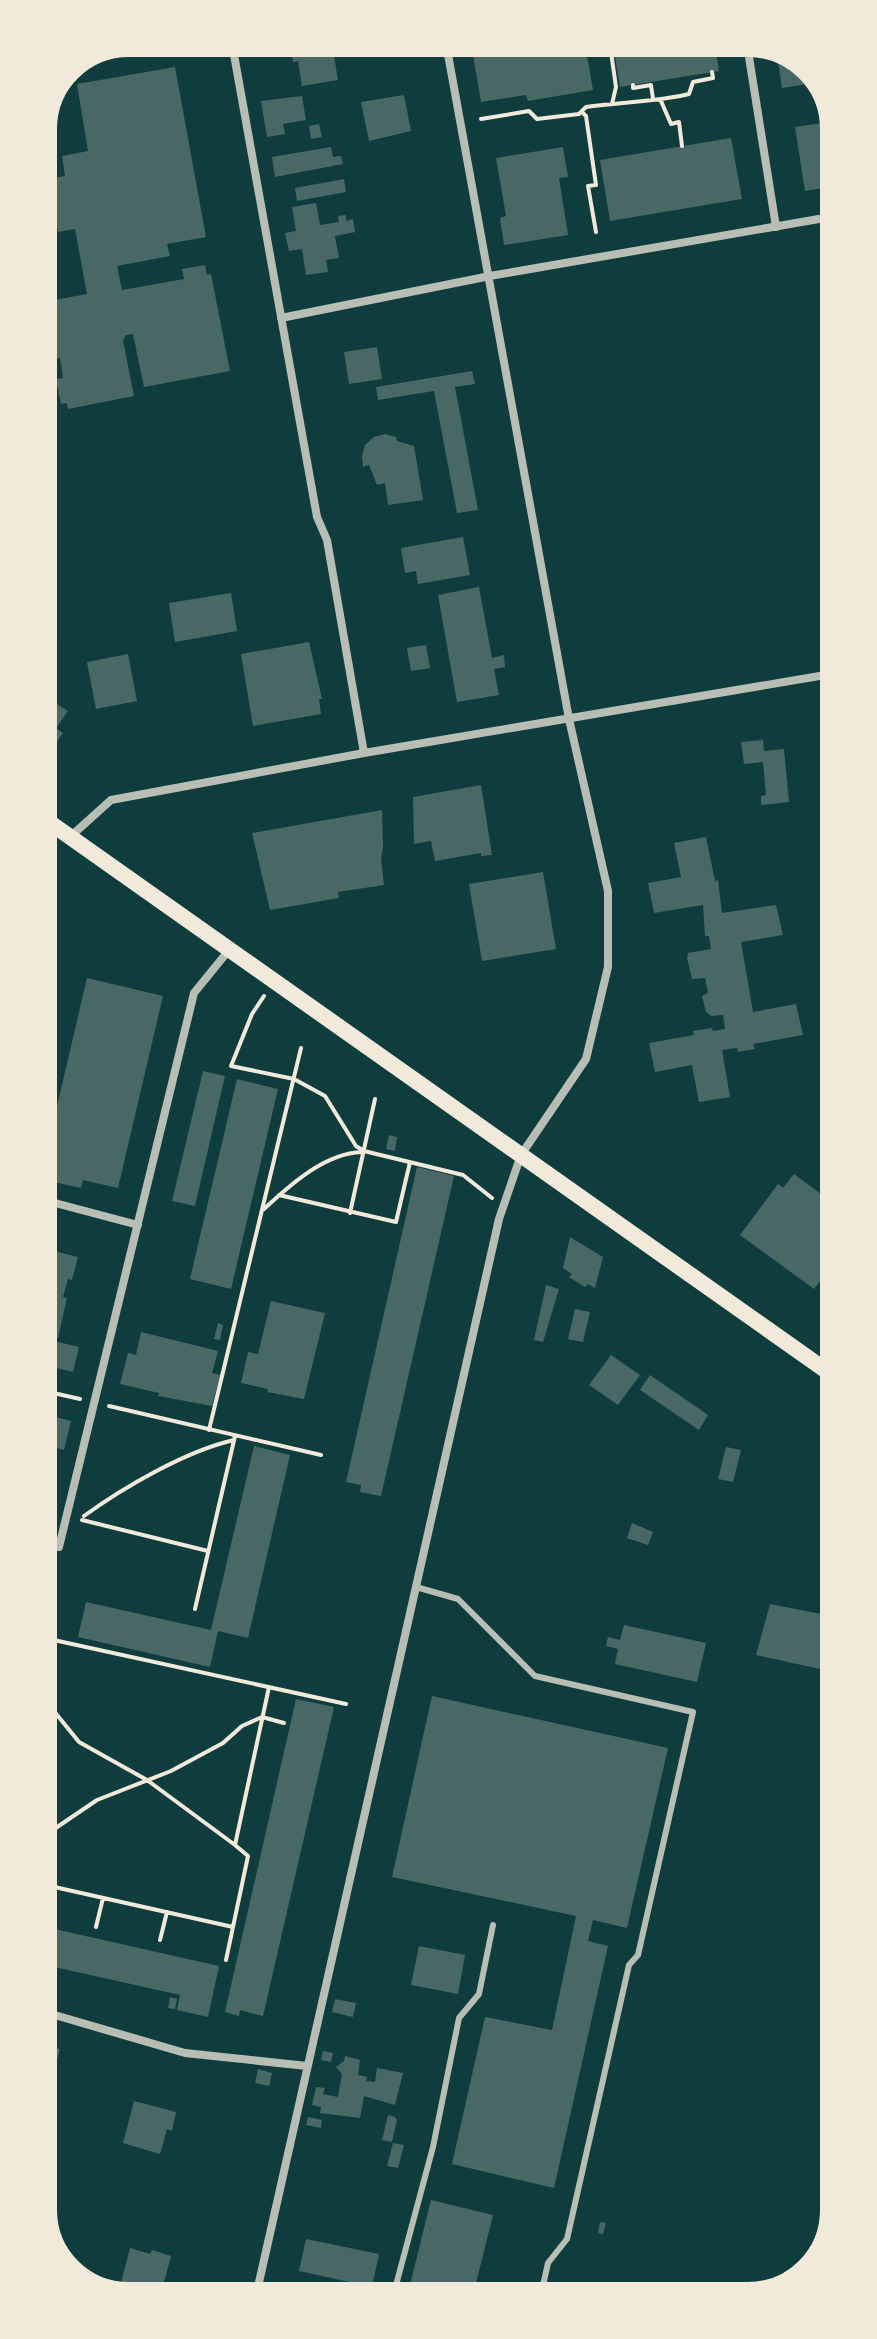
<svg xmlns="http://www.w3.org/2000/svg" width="877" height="2339" viewBox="0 0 877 2339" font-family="'Libre Baskerville',serif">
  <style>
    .building { fill: #486865 }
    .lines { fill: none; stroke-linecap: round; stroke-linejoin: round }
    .path { stroke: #f1e9da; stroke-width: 4 }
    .service { stroke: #b8beb3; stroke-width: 6 }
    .minor { stroke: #b8beb3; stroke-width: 8 }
    .secondary { stroke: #f1e9da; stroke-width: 16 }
    .rim { fill: none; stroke: #f1e9da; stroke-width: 10 }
  </style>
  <rect width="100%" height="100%" fill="#0f3d3e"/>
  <path class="building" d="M301 38H331L338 80 302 86 298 61 293 62 290 40Z
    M537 38H584L593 90 528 101 526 95 481 102 472 49Z
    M612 38H714L719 71 620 87Z
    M776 47 808 60 821 82 782 88Z
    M175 67 206 237 167 244 170 256 117 266 122 290 184 279 182 269 205 265 207 275 211 274 230 371 144 387 133 334 126 335 123 340 134 396 68 409 67 403 61 404 56 379 63 378 60 358 51 360 54 375 39 378 38 303 87 294 75 229 58 232 48 179 65 176 62 156 88 151 77 84Z
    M404 95 411 131 369 141 361 102Z
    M302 96 306 120 283 124 285 134 267 137 261 101Z
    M836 121V186L805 191 795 127Z
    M319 124 322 137 311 139 309 126Z
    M731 138 742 199 610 221 600 160Z
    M331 147 333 157 341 156 343 164 275 177 272 157Z
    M563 147 568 177 559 178 568 235 504 245 500 218 506 216 496 158Z
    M344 179 346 192 297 201 295 188Z
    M316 203 320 225 339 222 338 216 346 215V221L353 219 355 232 335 236 339 258 326 260 328 272 306 275 302 249 289 251 285 233 296 231 292 207Z
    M377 347 382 379 349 384 344 352Z
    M472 371 475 384 455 387 478 510 457 513 434 391 378 400 376 387Z
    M385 434 396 437 397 441 414 446 423 500 388 505 385 483 377 485 369 465 363 467 362 456 365 445 374 437Z
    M463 537 470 575 418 584 416 571 405 573 401 548Z
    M479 587 492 658 504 655 505 667 494 669 499 695 457 702 438 595Z
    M231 593 237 631 175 642 169 603Z
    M309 642 322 699H319L321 714 253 726 241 654Z
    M426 645 430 668 411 671 407 648Z
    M128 654 137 701 96 709 87 662Z
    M39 692 68 711 56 728 63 733 48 754 39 748Z
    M837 717V757H835L830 718Z
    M763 740 764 751 784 749 789 802 761 805V796L766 795 763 762 744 764 741 742Z
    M481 785 492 855 481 856V853L435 861 431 841 414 844 413 797Z
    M382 810 383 847 381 859 384 885 338 892 339 898 270 910 252 833Z
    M706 837 715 881 718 880 722 913 776 905 783 935 741 942 753 1012 796 1004 803 1035 753 1044 755 1049 738 1052 737 1048 722 1050 730 1097 699 1102 692 1065 655 1072 649 1043 694 1035 693 1031 712 1028 713 1031 725 1029 723 1015 711 1016 706 1012 702 996 708 993 705 978 692 979 687 958 688 953 711 949 709 936H705L703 905 654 913 648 883 681 877 674 843Z
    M543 872 556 949 482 961 469 884Z
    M39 889 49 896 39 909Z
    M87 978 163 996 118 1188 83 1180 81 1188 40 1179Z
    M203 1071 225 1076 195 1206 172 1201Z
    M237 1079 278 1089 231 1289 190 1279Z
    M389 1135 397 1137 395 1151 386 1149Z
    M417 1167 454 1176 381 1496 360 1492 361 1485 346 1482Z
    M794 1174 837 1206V1225L832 1232 837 1236 835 1246 838 1257 814 1289 740 1235 778 1184 783 1188Z
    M570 1237 603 1257 595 1288 588 1284 585 1287 569 1277 572 1274 563 1268Z
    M42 1248 78 1257 72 1280 68 1279 63 1297 67 1298 58 1338 55 1337 54 1341 79 1347 73 1372 40 1364V1259Z
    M546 1285 559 1289 543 1342 534 1340Z
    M271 1301 325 1313 304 1399 267 1392 268 1389 241 1383 248 1352 258 1354Z
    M575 1309 590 1312 583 1342 568 1339Z
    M218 1323 223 1325 220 1340 214 1339Z
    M141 1332 218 1351 212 1373 220 1375 212 1406 158 1396 159 1393 120 1384 128 1353 136 1355Z
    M611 1355 640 1375 618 1405 589 1385Z
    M650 1375 708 1415 699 1430 640 1390Z
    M40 1413 71 1421 64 1450 40 1444Z
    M254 1446 290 1455 248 1638 218 1631 210 1667 78 1637 86 1602 211 1630Z
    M726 1447 741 1450 733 1482 718 1479Z
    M632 1523 653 1532 648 1545 627 1538Z
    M837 1535H838V1586L825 1583Z
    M837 1592 838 1673 756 1655 770 1604 831 1616Z
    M624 1625 706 1643 697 1682 615 1664 618 1649 606 1646 608 1637 620 1640Z
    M432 1696 668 1748 627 1928 593 1920 588 1941 608 1946 554 2188 452 2164 485 2017 552 2030 576 1916 392 1877Z
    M296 1699 334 1707 263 2016 240 2010 239 2016 225 2012Z
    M41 1926 219 1966 208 2017 177 2010 180 1995 41 1964Z
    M419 1946 465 1955 458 1994 411 1985Z
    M170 1997 177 1999 175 2009 168 2008Z
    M335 1999 356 2003 353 2017 332 2012Z
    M41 2045 60 2049 42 2113H41Z
    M323 2051 333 2053 331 2062 321 2060Z
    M345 2056 360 2060 358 2075 367 2077 366 2081 375 2082 377 2068 403 2073 395 2105 364 2096 360 2118 320 2113 321 2107 312 2105 316 2087 325 2088 323 2094 338 2097 342 2074 336 2067 344 2061Z
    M258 2069 272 2073 269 2086 255 2083Z
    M134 2101 176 2112 172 2131 167 2129 160 2154 123 2143Z
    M388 2115 395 2117 397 2120 392 2142 382 2140Z
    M308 2117 322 2120 321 2128 306 2125Z
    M393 2143 404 2145 398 2168 387 2166Z
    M431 2200 493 2215 472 2299H435L408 2293Z
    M600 2222 606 2223 603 2234 598 2233Z
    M306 2239 379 2254 372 2287 299 2271Z
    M130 2248 150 2254 152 2250 171 2256 160 2297 120 2287Z"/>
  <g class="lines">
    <path class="path" d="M609 38 616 87 612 104
      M633 85V88L651 85 653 99
      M661 101 671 124 679 122 682 146
      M582 112 586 116 596 185 588 186 596 232
      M481 119 529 111 537 119 579 114 586 107C621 102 656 102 689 94L693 82 713 78 712 72
      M264 996 252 1014 231 1066 294 1079 325 1096 356 1146 364 1151 463 1175 492 1198
      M279 1195 396 1222 410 1162
      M264 1209C290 1185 325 1153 362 1152
      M350 1213 375 1099
      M40 1390 80 1399
      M109 1406 321 1455
      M48 1409 52 1393
      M209 1430 301 1048
      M40 1511 53 1514
      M84 1516C124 1487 186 1451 234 1440
      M82 1520 208 1551
      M195 1609 235 1436
      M40 1637 346 1704
      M40 1694 79 1742 147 1780 235 1845
      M41 1838 97 1800 171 1771 223 1743 242 1726 262 1717 284 1723
      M41 1884 233 1927
      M96 1927 103 1898
      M160 1940 167 1912
      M226 1960 248 1856 235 1845 269 1687"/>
    <path class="service" d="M416 1587 458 1599 535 1676 693 1712 638 1955 629 1965 567 2239 548 2263 540 2299
      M392 2300 433 2147 459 2018 479 1994 493 1925"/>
    <path class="minor" d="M231 38 317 517 327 540 364 753
      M746 38 776 227
      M281 318 490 276 836 216
      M71 836 111 800 364 753 837 673
      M40 1199 138 1225
      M40 1543 59 1547 194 993 229 950
      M41 2011 185 2053 307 2066
      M255 2300 499 1219 521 1155 586 1059 608 967V891L569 719 445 38"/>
    <path class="secondary" d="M39 815 838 1379"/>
  </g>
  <path d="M0 0H877V2339H0ZM129 52H748A77 77 0 0 1 825 129V2210A77 77 0 0 1 748 2287H129A77 77 0 0 1 52 2210V129A77 77 0 0 1 129 52Z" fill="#f1e9da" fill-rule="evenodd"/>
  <path class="rim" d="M129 52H748A77 77 0 0 1 825 129V2210A77 77 0 0 1 748 2287H129A77 77 0 0 1 52 2210V129A77 77 0 0 1 129 52Z"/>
</svg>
